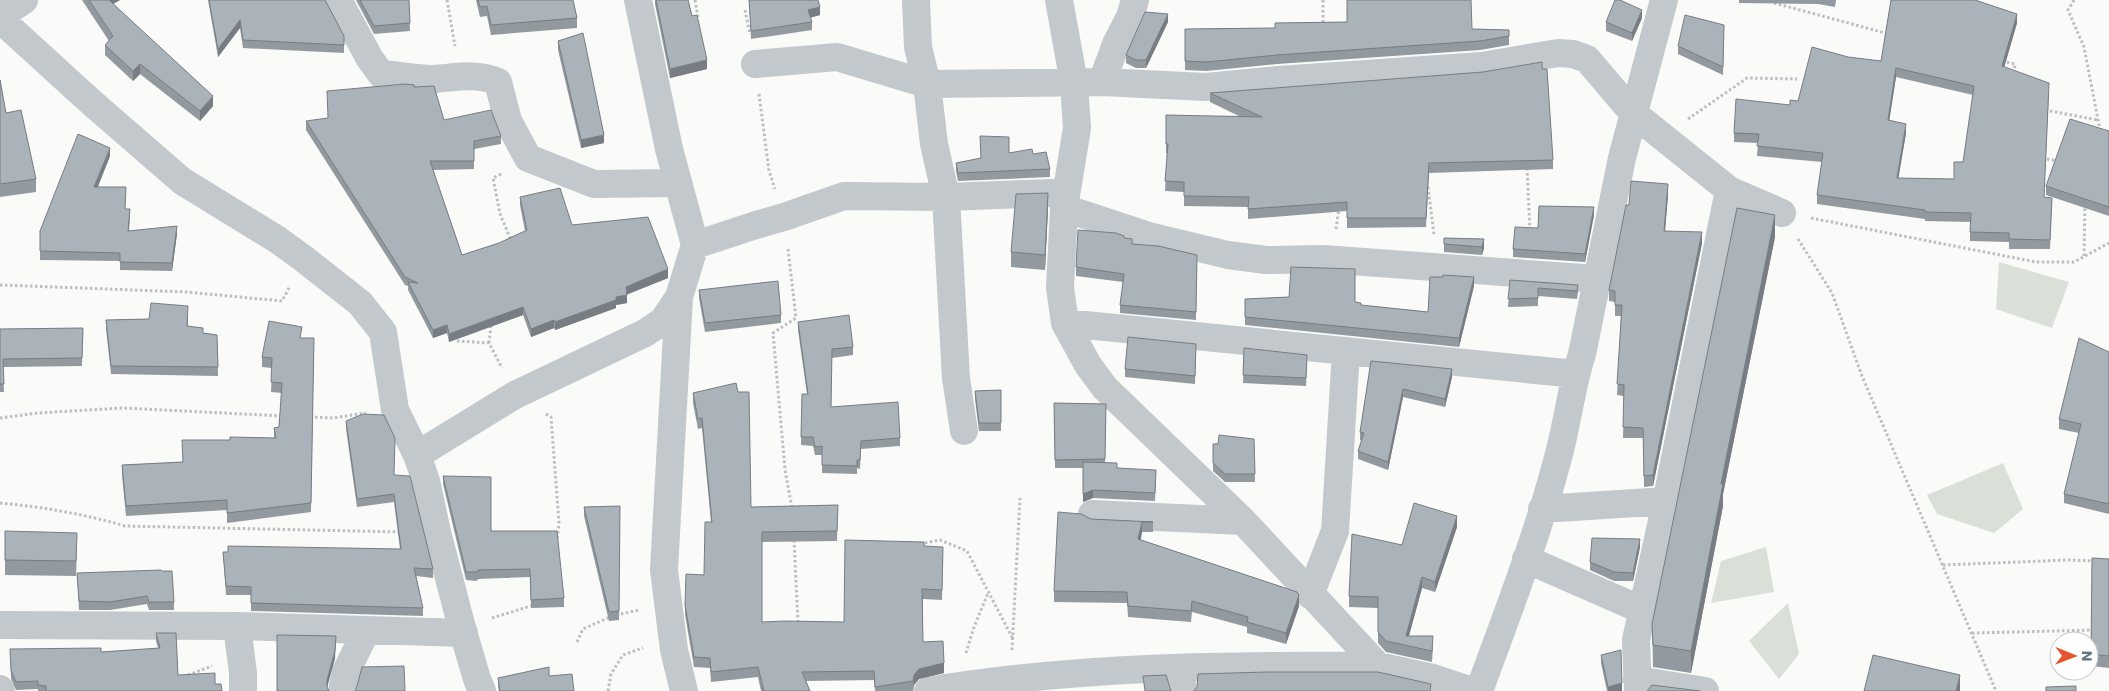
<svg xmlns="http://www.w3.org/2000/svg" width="2109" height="691" viewBox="0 0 2109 691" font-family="Poppins,sans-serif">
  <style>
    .green { fill: #dadfd7 }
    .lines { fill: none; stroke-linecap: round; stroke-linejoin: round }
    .path { stroke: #bbbfc2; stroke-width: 3; stroke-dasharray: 2.5 2.5; stroke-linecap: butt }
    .street { stroke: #c3c8cc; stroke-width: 28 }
    .wall { fill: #929a9f; fill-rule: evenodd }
    .shaded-wall { fill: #777d82 }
    .building { fill: #aab3b9; stroke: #777d82; fill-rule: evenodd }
  </style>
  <rect width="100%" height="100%" fill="#fafaf8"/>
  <path class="green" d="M1999 262 2069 282 2052 328 1996 309Z
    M2003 463 2023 509 1994 533 1937 514 1927 495Z
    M1766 547 1774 592 1711 603 1721 561Z
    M1788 603 1799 654 1779 679 1749 641Z"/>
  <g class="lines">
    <path class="path" d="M447 0 455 46
      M695 0 698 17
      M1323 0V27
      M2074 0 2068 10 2084 47 2100 130
      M1774 3 1889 34
      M745 10 750 34
      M2002 61 2015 64 2014 74
      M759 94 769 171 775 189
      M2045 110 2098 120
      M1688 119 1747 78 1797 79
      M2042 158 2058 161
      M1527 168 1530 231
      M501 174 493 178 500 214 511 240
      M1428 187 1434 235
      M1811 218 2036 262H2074L2109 243
      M1336 229 1339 208
      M1798 239 1832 293 1862 376 1996 691
      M788 249 796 318 773 333 785 470 792 508
      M2084 256 2085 204
      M0 285 187 292 282 301 290 286
      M457 336V341L489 343 502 368
      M489 343 491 325
      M546 414 551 417 559 523 557 540
      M310 417 333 418 366 413
      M0 418 38 413 122 408 284 416
      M0 503C43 507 84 514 125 526L401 532
      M794 540 798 623
      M920 544 940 540 967 551 1013 639
      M1943 565 2068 560 2097 561
      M616 615 639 610
      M492 618 534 605
      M1972 633 2094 630
      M577 642 583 629 610 617
      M1012 650 1020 498
      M966 653 974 627 988 593
      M188 675 212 666
      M608 691 611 674 623 655 643 648"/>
    <path class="street" d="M338 0 370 59 381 74C398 75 416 79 432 79 455 78 476 72 498 82L508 121 528 158 594 184 678 183
      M638 0 669 149 695 245 756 225 784 217 844 196 946 197 1052 193
      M916 0 918 47 927 84 934 144 946 197 956 378 964 431
      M1059 0 1074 83 1077 128 1064 208 1060 288 1065 323 1088 365 1105 388 1243 521 1378 666 1433 678 1472 691
      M0 16 24 0
      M0 19 91 102 182 181 278 240 304 259 360 303 383 332 395 410 417 455 426 481 437 532 462 628 477 679 482 691
      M755 64 837 57 927 84 1102 82 1206 87 1278 80 1482 66 1558 53 1573 54 1587 59 1633 113 1729 190 1782 213
      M1102 82 1116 44 1130 17 1135 0
      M1064 208 1149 236 1228 255 1266 260 1323 259 1597 279
      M679 297 664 570 674 650 684 691
      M1065 323 1576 374
      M417 455 515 395 645 333 663 321 679 297 695 245
      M1542 509 1666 501
      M1092 514 1243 521
      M1526 559 1642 610
      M1310 595 1335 531 1346 351
      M0 625 237 626 464 633
      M237 626 243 673V691
      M1179 668 1183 691
      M1637 680 1705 691
      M0 689 1 691
      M342 691 346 672 366 631
      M928 691C1077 666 1228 665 1378 666
      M1479 691C1508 612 1539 532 1560 450 1568 418 1572 385 1582 354L1622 158 1664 0
      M1638 691 1636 640 1668 493 1729 190"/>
  </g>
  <path class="wall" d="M82 0H120L113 4 213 106 200 121 140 74 133 81 105 55V45L109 41Z
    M208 0H325L344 36V53L243 48 240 28 218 57Z
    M356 0H409L410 31 374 34Z
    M476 0H573L577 18V28L491 35 487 16 480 17Z
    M655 0H688L707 69 670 78 655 4Z
    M749 0H818L820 15 810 18 812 22V30L751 39Z
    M1739 0H1836L1835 7 1818 4 1739 3Z
    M1642 18 1632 41 1606 31V22Z
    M1168 22 1146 68H1136L1126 63V55Z
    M1347 22 1472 29 1509 30V45L1480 50 1277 64 1206 71 1185 70V29L1275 28V23Z
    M2017 23 2004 67 2049 92 2044 197 2052 198 2050 249H2009V242L1970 241V222L1925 221V219L1817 204V195L1822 162 1757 156 1758 143 1734 142V133L1798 101 1848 57 1881 61ZM1896 77 1973 95 1963 162 1954 179 1898 178 1906 133 1889 120Z
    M1724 25 1723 75 1678 54V46Z
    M558 41 604 143 581 148 558 50Z
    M1542 69 1553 160V169L1429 173 1426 227 1347 228V211L1248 219V207L1184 206V192L1165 191 1167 153H1166V115L1241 117 1210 102V93Z
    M0 80 6 113 36 179V192L0 197Z
    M414 87 444 120 501 136V144L474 149V169L433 170 462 255 499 243 525 231 520 205V197L572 225 668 278 627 294V303L616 305V308L555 330 554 328 531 337 523 315 449 342 447 333 433 338 408 290V286L405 285 306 130V121L328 118Z
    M2109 131V216L2046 195V186Z
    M1009 153 1033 154 1050 169V177L958 181 956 171V163Z
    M110 156 98 187 125 209 130 217 129 231 177 234 172 271 120 270V261L40 260V231Z
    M1668 195 1665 231 1702 243 1653 486 1644 487 1643 438H1623L1624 396 1617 395 1621 316H1615V302L1609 301V290L1629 205Z
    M1048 208 1045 270 1011 267V252Z
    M1594 215 1585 262 1513 257V249L1538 228Z
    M1775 237 1723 494V506L1691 673 1653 667 1652 624Z
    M1124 238 1132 244 1197 255 1196 320 1120 313V305L1123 282 1076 276V267Z
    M1444 238 1484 239V248L1482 255 1444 252Z
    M1510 280 1578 285V293L1577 299 1538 296V306L1508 307Z
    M1474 286 1459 347 1245 325V299L1289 297 1355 302 1361 305 1428 312Z
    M699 290 781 315V323L705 332 699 298Z
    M188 315V326L203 333 217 335 218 376 111 374 106 328V320L149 319Z
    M798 322 853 347V355L832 358 831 407 900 438V446L861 449 860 469 857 468V474L822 473V455H815L813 446 801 445 802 394H807L798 330Z
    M83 328 82 366 3 367 4 392H0V329Z
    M302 338H314L311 512 227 523V510L126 516 122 475V465L182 462 230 440 274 438V428L279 427 282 393 271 392 272 368 262 367V357Z
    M1196 344 1195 384 1125 377V369Z
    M1244 348 1307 363 1306 386 1243 383Z
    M2109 352V514L2064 503V494L2079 433 2059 429V419Z
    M1371 361 1452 377 1445 407 1403 397 1388 470 1358 459V451L1362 441 1360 440V432Z
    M1001 390V431H979L975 399V391Z
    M693 393 751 507 838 505 837 541 762 542V622H844L924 546 943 557 942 600 923 599V642L944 673 919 679 914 685 913 691H875L874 680 806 681 810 691H761L758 677 711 682 710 668 694 667 685 615V605L704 575 711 522 702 428 698 429 693 403Z
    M1054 403 1106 404 1105 462 1117 468 1156 479 1155 501 1093 498 1083 502V468H1055Z
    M346 421 395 475 433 569V578L416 576 423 608V616L251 611V595H226L223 552 400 549 394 502 357 507 346 429Z
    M1254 439 1255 482H1225L1213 471V444Z
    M443 476 491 531 564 598V607L531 608 530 577 478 579 477 581 466 580 443 484Z
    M620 506 619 620 609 621 584 516V507Z
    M1091 519 1153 522V532H1142L1141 540 1299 606 1286 644 1247 633V627L1192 612 1191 622 1128 617 1127 603 1054 602V591Z
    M1457 527 1435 592 1422 588 1409 636 1433 647 1432 662 1386 652 1378 643V608L1349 607V596L1402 545Z
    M5 531 77 548 76 576 5 575Z
    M1640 547 1633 581H1614L1590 570V562Z
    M2092 558 2109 559V668L2091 666Z
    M77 573 174 602V610H149L147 604 110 610H79Z
    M156 633 178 675 215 684 222 691H38V689L16 690 11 679 10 649 101 652 158 648 156 641Z
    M1601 655 1622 691H1607L1601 663Z
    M549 676 574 691H499L498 686V678Z"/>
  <path class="shaded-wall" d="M106 0H120L106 8Z
    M820 7V15L808 18V10Z
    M1642 10V18L1632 41V33Z
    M1168 14V22L1146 68V60Z
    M2017 14V23L2002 75V66Z
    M240 20V28L218 57V49Z
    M707 60V69L670 78V69Z
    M140 64V74L133 81V71Z
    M1896 68V77L1888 129V120Z
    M213 96V106L200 121V111Z
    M1906 124V133L1897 187V178Z
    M604 135V143L581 148V140Z
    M110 148V156L94 195V187Z
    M1668 184V195L1664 242V231Z
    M1048 193V208L1045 270V255Z
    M1594 207V215L1585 262V254Z
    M1775 215V237L1723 494V506L1691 673V651L1721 484Z
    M177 226V234L172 271V263Z
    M1702 232V243L1653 486V475Z
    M1484 239V248L1482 255V247Z
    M668 269V278L626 295V287Z
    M1474 277V286L1459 347V338Z
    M627 295V303L616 305V308L555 330V322L616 297Z
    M523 307V315L449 342V334Z
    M554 320V328L531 337V329Z
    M447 325V333L433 338V330Z
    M1452 369V377L1445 407V399Z
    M1403 389V397L1388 470V462Z
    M1093 490V498L1083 502V494Z
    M1457 516V527L1435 592V582Z
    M1142 522V532L1138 550V539Z
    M1640 539V547L1633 581V573Z
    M1422 577V588L1406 646V636Z
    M1299 595V606L1286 644V633Z
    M336 636 335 659 327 688V680Z
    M944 663V673L919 679 914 685 913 691 914 675 919 669Z
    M1960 675V691H1956Z
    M1622 683V691H1608V687Z"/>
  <path class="building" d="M89 0H109L213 96 200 111 140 64 133 71 105 45 113 36Z
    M209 0H325L344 36V45L243 40 240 20 218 49Z
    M360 0H409L410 23 374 26Z
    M478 0H573L577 18 491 25 487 6 480 7Z
    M656 0H688L692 16 697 15 707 60 670 69Z
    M749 0H818L820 7 808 10 812 22 751 31Z
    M1347 0H1471L1472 29 1509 30V36L1480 41 1277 55 1206 62 1185 61V29L1275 28V23L1347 22Z
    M1615 0H1620L1642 10 1632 33 1606 22Z
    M1891 0H1975L2017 14 2002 66 2049 83 2044 197 2052 198 2050 240 2009 239V233L1970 232 1971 213 1925 212V210L1817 195 1823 153 1757 146 1759 134 1734 133 1736 99 1790 105V100L1798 101 1812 47 1848 57 1881 61ZM1896 68 1974 86 1963 162H1954V179L1897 178 1906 124 1888 120Z
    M1145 12 1168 14 1146 60H1136L1126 55Z
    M1685 15 1724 25 1723 67 1678 46Z
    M583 33 604 135 581 140 558 41Z
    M1542 62V69H1547L1553 160 1429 163 1426 218H1347V202L1248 209 1249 197 1184 196V182L1165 181 1168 144H1166V115L1262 117 1210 93 1483 72Z
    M0 80 6 113 21 110 36 179 0 184Z
    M405 84 414 85V87L434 86 444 120 491 110 501 136 474 141V161H430L462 255 499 243 527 230 520 197 560 188 572 225 648 217 668 269 626 287 627 295 616 297V300L555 322 554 320 531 329 523 307 449 334 447 325 433 330 408 282 418 283 405 277 306 121 328 118 327 91Z
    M2070 119 2109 131V207L2046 186Z
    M78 134 110 148 94 187H126L125 209H130L128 231 177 226 172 263 120 262V253L40 251V231Z
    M980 136 1009 137V153L1032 149 1033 154 1046 152 1050 169 958 173 956 163 981 158Z
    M1631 181 1668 184 1664 231 1702 232 1653 475 1644 476 1643 428 1623 427 1624 385 1617 384 1622 305H1615V291L1609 290 1626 205H1629Z
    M1048 193 1045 255 1011 252 1016 194Z
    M1539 206 1594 207 1585 254 1513 249 1515 227 1538 228Z
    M1737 208 1775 215 1721 484H1723L1691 651 1653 645 1652 624Z
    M1078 230 1116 233 1124 236V238L1132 239V244L1158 246 1197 255 1196 312 1120 305 1124 274 1076 267Z
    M1444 238 1484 239 1482 247 1444 244Z
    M1291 267 1355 269V302L1361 303V305L1428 312 1430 277H1443V275L1474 277 1459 338 1245 317V299L1289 297Z
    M1510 280 1578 285 1577 291 1538 288V298L1508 299Z
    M778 281 781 315 705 323 699 290Z
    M151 303 188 306 187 326 203 328V333L217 335 218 367 111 366 106 320 149 319Z
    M849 315 853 347 832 349 831 407 898 402 900 438 861 441 860 460H857V466L822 465V446L815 447 813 437H801L802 394H808L798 322Z
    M269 321 302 327 300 338H314L311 503 227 513V500L126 506 122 465 183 462 182 440H230V437L276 438 274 428 279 427 282 383 271 382 272 358 262 357Z
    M83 328 82 358 3 359 4 384H0V329Z
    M1128 337 1196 344 1195 376 1125 369Z
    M2079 338 2109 352V504L2064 494 2081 424 2059 419Z
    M1244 348 1307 355 1306 378 1243 375Z
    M1371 361 1452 369 1445 399 1403 389 1388 462 1358 451 1364 433 1360 432Z
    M736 383 738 392H749L751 507 838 505 837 531 762 532V622L784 621 844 622 845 540 924 542V546L943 547 942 590 922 589 923 642 943 641 944 663 919 669 914 675 913 681 875 687 874 671 802 672 810 691H764L758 667 711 672 710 658 694 657 685 605 686 574 704 575 705 522H712L702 418 698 419 693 393Z
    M1001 390V423H979L975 391Z
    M1054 403 1106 404 1105 459 1055 460Z
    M363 414 384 415 395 438 394 475 410 476 433 569 414 568 423 608 251 603V587L226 586 223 552H228V546L401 549 394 494 357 499 346 421Z
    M1219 435 1254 439 1255 474H1225L1213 463V444H1218Z
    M1083 462 1117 463V468L1156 470 1155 493 1093 490 1083 494Z
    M443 476 491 477V531H557L564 598 531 600 530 569 478 570 477 572H466Z
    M1414 503 1457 516 1435 582 1422 577 1406 636H1433L1432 651 1386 641 1378 632V597L1349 596 1352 534 1402 545Z
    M620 506 619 611 609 612 584 507Z
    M1058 512 1081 514 1091 519 1153 522H1142L1138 539 1297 592 1299 595 1286 633 1247 622 1248 617 1192 601 1191 611 1128 606 1127 592 1054 591Z
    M5 531 77 533 76 561 5 560Z
    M1592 538 1640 539 1633 573 1614 572 1590 562Z
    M2092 558 2109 559V656L2091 654Z
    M161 570 162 571H172L174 602H149L147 596 110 602 79 601 77 573Z
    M156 633H176L178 675 215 673V684H221L222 691H46V686L38 685V681L16 682 11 670 10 649 101 648V652L160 648Z
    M277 635 336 636 335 651 327 680V687L329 691H277Z
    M1621 650 1622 683 1608 687 1601 655Z
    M1873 655 1960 675 1956 691H1864Z
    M404 666 405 691H355L357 686 362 667Z
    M549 667V676L572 674 574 691H500L498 678Z
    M1266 672H1378L1431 684 1430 691H1194L1197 687 1198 674Z
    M1166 675 1171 691H1145L1143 676Z
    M1652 685 1700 691H1647Z
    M2076 686V691H2046V687Z"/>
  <g transform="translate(2074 656) rotate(91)"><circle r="24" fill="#ffffff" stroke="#c1c8cd"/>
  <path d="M0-4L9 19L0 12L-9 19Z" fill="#e4572e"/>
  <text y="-8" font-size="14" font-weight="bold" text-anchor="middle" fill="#657683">N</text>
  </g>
</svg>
